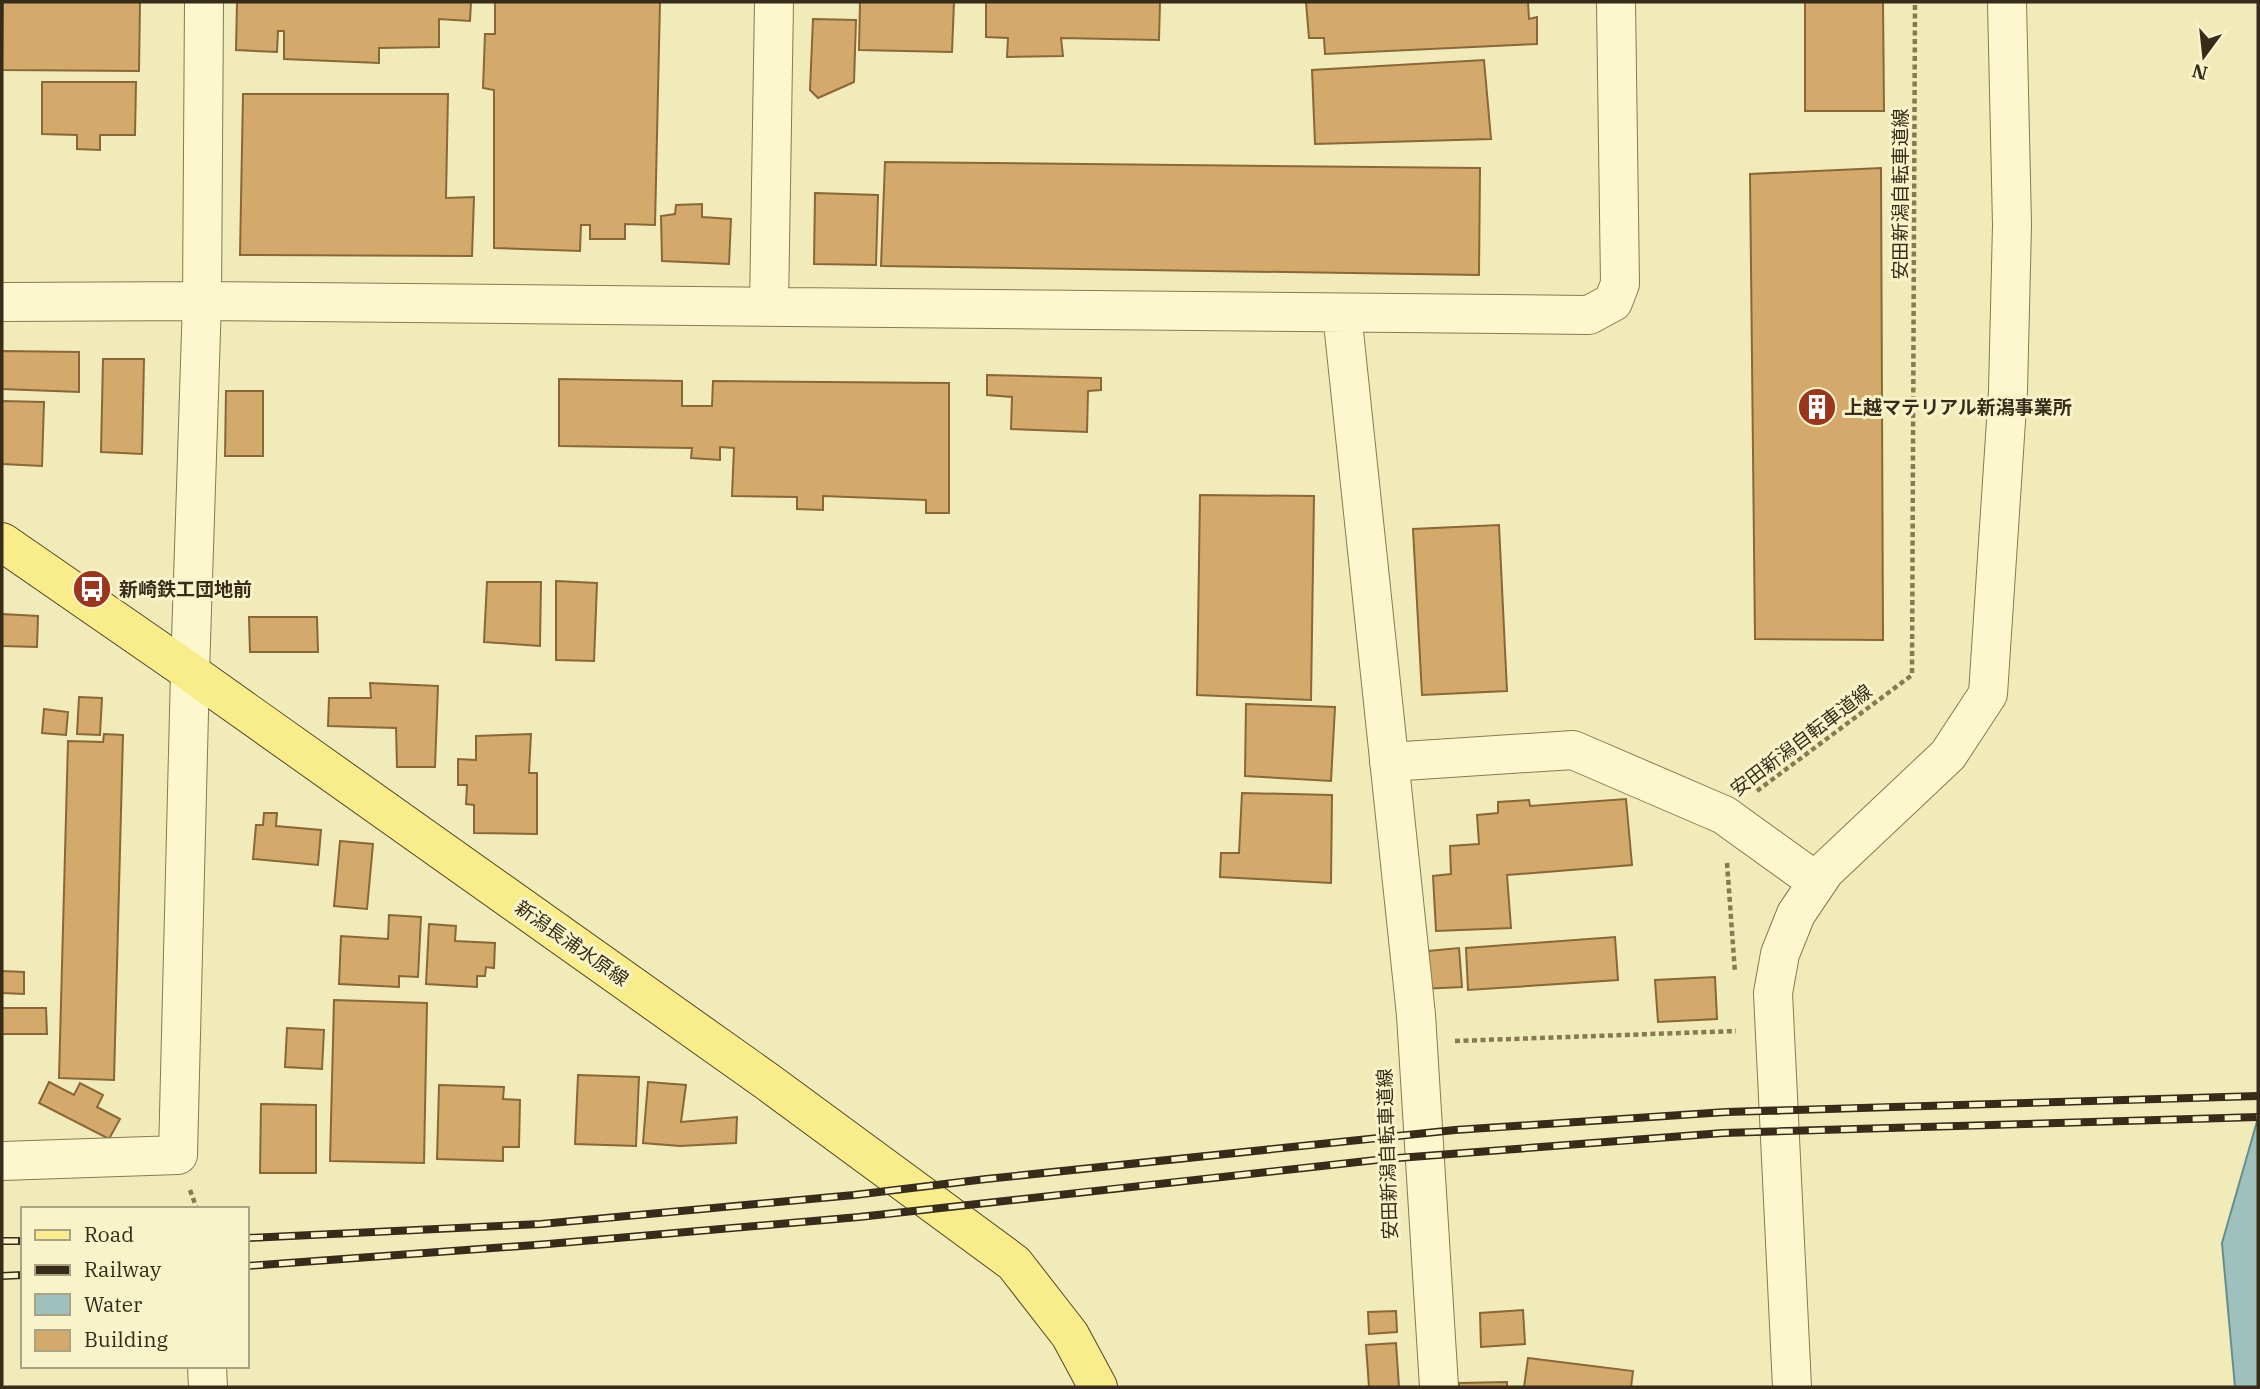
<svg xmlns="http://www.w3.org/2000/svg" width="2260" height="1389" viewBox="0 0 2260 1389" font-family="'IBM Plex Serif','Noto Sans JP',serif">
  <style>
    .water { fill: #9ec1bd; stroke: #668e8c; stroke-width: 2 }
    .building { fill: #d3aa6b; stroke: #896737; stroke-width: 2 }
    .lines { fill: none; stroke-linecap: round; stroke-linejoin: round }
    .minor-casing { stroke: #887952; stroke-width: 40 }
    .major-casing { stroke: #554628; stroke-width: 40 }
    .path { stroke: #887952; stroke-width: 4.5; stroke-dasharray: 5 3.5; stroke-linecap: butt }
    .minor { stroke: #fcf7cc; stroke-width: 38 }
    .major { stroke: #f9ec8b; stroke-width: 38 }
    .rail-casing { stroke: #362c19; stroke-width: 8 }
    .rail { stroke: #f8f3c9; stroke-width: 5; stroke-dasharray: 16; stroke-linecap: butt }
    .labels { text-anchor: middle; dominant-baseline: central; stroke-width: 6; stroke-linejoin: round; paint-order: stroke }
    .street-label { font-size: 19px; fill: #362c19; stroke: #f8f3c9 }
    .poi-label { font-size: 19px; font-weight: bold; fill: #362c19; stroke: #f8f3c9; text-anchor: start }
  </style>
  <rect width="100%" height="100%" fill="#f1ebb9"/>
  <path class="water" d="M2258 1118V1387H2235L2222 1243Z"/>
  <path class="building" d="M3 2H140L139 71 2 70Z
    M237 2H471L470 21 439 19V47L379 48V63L284 59V31H278L277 52 236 50Z
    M495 2H660L655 225 625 224V239H590V225H581L580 251 494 248V90L483 88 485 34H495Z
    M860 2H954L952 52 859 50Z
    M986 2H1160L1159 40 1061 38 1063 56 1007 57 1008 38 986 37Z
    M1306 2H1528L1529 19 1537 17V44L1325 54 1324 38H1309Z
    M1805 2H1883L1884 111H1805Z
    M813 19 856 20 854 82 818 98 810 90Z
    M1484 60 1491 139 1315 144 1312 70Z
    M42 82H136L135 135H100V150L77 149V135L42 134Z
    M243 94H448L446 198 474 197 472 256 240 255Z
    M885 162 1480 168 1479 275 881 266Z
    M1881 168 1883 640 1755 639 1750 174Z
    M815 193 878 195 876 265 814 264Z
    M702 204V217L731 219 729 264 662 261 661 216 675 214 676 205Z
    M2 351 79 352V392L2 389Z
    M103 359H144L142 454 101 452Z
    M987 375 1101 378V390L1088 391 1087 432 1011 429 1012 397 987 395Z
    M559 379 682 381V406H712L713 381 949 383V513H926V500L823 496V510L797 509V497L732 496 734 448 720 447V460L691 458 692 448 559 446Z
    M226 391H263V456H225Z
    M2 401 44 402 42 466 2 464Z
    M1200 495 1314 496 1311 700 1197 695Z
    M1499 525 1507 691 1422 695 1413 529Z
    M556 581 597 583 594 661 556 660Z
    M487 582H541L540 646 484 642Z
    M2 614 38 616 37 647 2 646Z
    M249 617H317L318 652H250Z
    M370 683 438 686 435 767H397L396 728 328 726 329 698H371Z
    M79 697 102 698 100 735 77 734Z
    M1246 704 1335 707 1331 781 1245 776Z
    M44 709 68 712 66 735 42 733Z
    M104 734 123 735 114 1080 59 1078 68 741 103 742Z
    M531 734 529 773H537V834L474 833V805L466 804 467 785H458V759L476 760V736Z
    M1242 793 1332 795 1331 883 1220 877 1221 853H1239Z
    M1626 799 1632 865 1507 875 1511 928 1436 931 1433 876 1451 874 1450 846 1479 844 1477 815 1498 813V802L1529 800 1530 806Z
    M264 813H277L276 826 321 830 318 865 253 859 256 825H263Z
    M340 841 373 844 367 909 334 906Z
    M389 915 421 917 418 977 399 976V987L339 984 341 936 388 939Z
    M429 924 456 926 455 941 495 943 494 968 486 967 485 976H477V987L426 984Z
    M1615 937 1618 980 1468 990 1466 948Z
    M1459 948 1462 987 1421 989 1418 952Z
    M2 971 24 972V994L2 993Z
    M1715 977 1717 1019 1658 1022 1655 980Z
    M334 1000 427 1003 424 1163 330 1161Z
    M2 1008H46L47 1034H2Z
    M287 1028 324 1030 322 1069 285 1067Z
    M578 1075 639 1077 636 1146 575 1144Z
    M49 1082 74 1095 80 1083 103 1095 97 1107 120 1119 109 1139 39 1103Z
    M648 1082 686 1085 681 1122 737 1117 736 1143 680 1146 643 1143Z
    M439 1085 504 1087 503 1099 520 1100 519 1147H503V1161L437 1159Z
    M261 1104 316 1105V1173H260Z
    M1523 1310 1525 1344 1481 1347 1480 1313Z
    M1396 1311 1397 1332 1369 1334 1368 1312Z
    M1396 1343 1399 1387H1369L1366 1345Z
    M1528 1358 1633 1371 1631 1387H1524Z
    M1507 1382V1387H1459V1383Z"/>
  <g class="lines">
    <g class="minor-casing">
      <path id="minor" d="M2 302 202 301 1589 315 1613 302 1620 284 1616 2
        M769 307 774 2
        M1342 313 1416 1015 1439 1387
        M1389 762 1573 750 1724 815 1817 882
        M2 1161 178 1155 190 672 202 301 204 2
        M207 1366 208 1387
        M1792 1387 1773 993 1780 954 1796 914 1825 871 1948 755 1988 694 2008 391 2012 225 2007 2"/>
    </g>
    <g class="major-casing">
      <path id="major" d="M2 542 190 672 768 1082 1014 1263 1070 1335 1098 1387"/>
    </g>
    <path class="path" d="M1757 791 1912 675 1915 2
      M1727 863 1735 973
      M1455 1041 1736 1031
      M190 1190 197 1209"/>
    <use href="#minor" class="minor"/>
    <use href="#major" class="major"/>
    <g class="rail-casing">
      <path id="rail" d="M247 1238 541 1224 854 1195 986 1179 1455 1130 1726 1112 2258 1096
        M2 1241H23
        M247 1266 548 1244 859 1217 1385 1159 1723 1133 2258 1117
        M2 1276 23 1275"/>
    </g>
    <use href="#rail" class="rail"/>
  </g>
  <defs>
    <g id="building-disc" transform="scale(2.0125)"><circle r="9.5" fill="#9c351e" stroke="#f8f3c9"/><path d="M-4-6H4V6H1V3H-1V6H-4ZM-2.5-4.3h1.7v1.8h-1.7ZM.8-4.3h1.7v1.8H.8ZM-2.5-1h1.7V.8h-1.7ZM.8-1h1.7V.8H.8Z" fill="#fff"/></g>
    <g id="bus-disc" transform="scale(2.0125)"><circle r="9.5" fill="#9c351e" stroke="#f8f3c9"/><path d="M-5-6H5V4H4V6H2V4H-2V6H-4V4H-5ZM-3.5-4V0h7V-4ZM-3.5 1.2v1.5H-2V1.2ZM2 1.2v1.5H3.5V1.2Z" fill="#fff"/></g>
  </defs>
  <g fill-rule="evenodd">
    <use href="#building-disc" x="1817" y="407"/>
    <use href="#bus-disc" x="92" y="589"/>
  </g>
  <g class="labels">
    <g class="street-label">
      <text transform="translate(1900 194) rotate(-90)">安田新潟自転車道線</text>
      <text transform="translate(1801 740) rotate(-37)">安田新潟自転車道線</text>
      <text transform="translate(572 943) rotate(35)">新潟長浦水原線</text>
      <text transform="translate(1387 1154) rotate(-92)">安田新潟自転車道線</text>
    </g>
    <g class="poi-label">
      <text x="1844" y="407">上越マテリアル新潟事業所</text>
      <text x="119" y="589">新崎鉄工団地前</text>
    </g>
  </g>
  <rect width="2260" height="1389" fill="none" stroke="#362c19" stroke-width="7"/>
  <rect x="21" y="1207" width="228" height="161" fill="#f8f3c9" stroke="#aaa383" stroke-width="2"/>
  <rect x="35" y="1230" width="35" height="10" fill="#f9ec8b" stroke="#aaa383" stroke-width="2"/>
  <text x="84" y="1242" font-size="21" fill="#362c19">Road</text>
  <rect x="35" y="1265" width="35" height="10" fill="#362c19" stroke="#aaa383" stroke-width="2"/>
  <text x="84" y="1277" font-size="21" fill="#362c19">Railway</text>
  <rect x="35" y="1294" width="35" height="21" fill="#9ec1bd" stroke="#aaa383" stroke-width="2"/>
  <text x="84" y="1312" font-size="21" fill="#362c19">Water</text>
  <rect x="35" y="1330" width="35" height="21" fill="#d3aa6b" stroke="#aaa383" stroke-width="2"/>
  <text x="84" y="1347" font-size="21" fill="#362c19">Building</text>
  <g transform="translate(2204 56) rotate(195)" stroke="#f8f3c9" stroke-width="5" paint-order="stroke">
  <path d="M0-5L12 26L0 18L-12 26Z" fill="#362c19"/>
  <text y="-10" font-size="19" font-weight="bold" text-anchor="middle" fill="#362c19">N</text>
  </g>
</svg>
